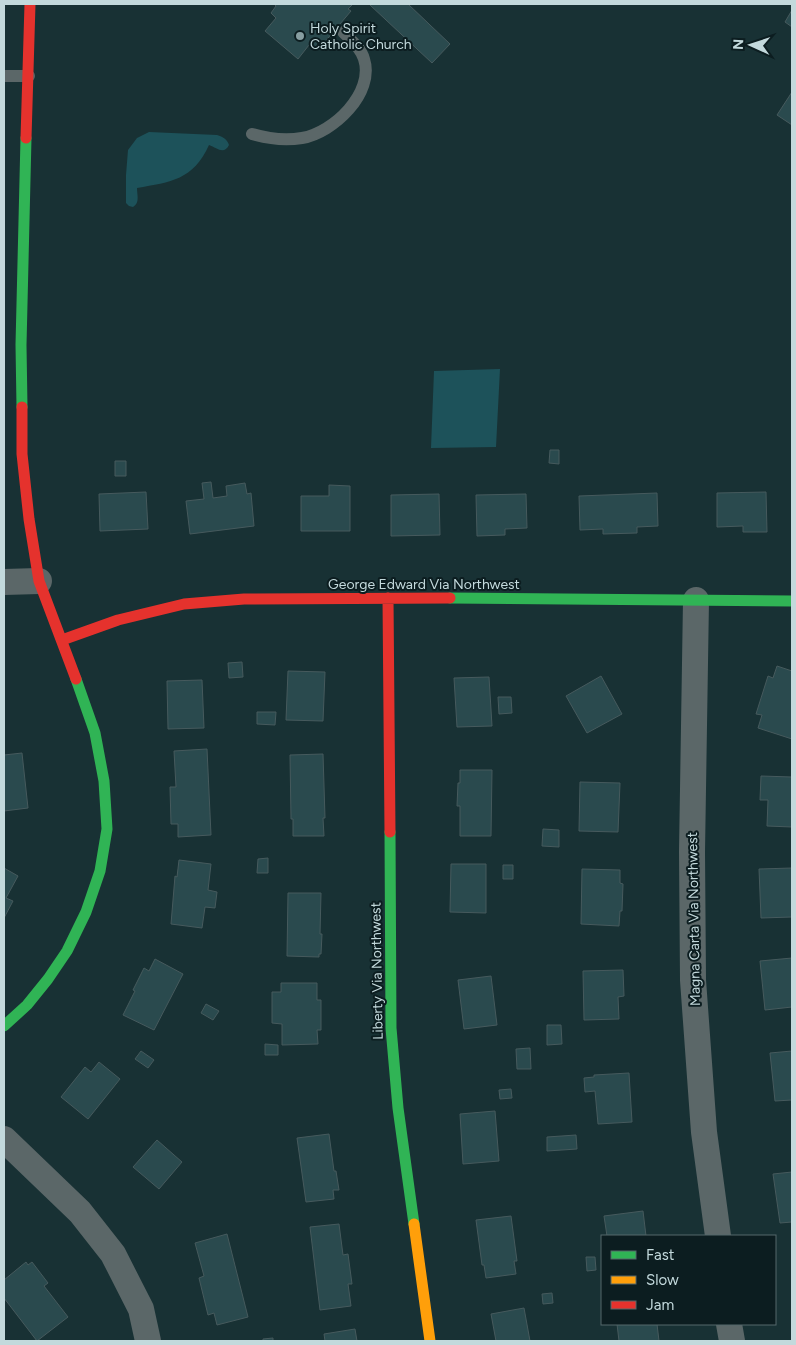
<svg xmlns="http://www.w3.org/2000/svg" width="796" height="1345" viewBox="0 0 796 1345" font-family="Figtree,sans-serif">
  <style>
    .green { fill: #1d525a }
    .building { fill: #2a4a4e; stroke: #465a5d }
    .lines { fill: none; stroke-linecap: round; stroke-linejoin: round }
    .lane { stroke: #5b6768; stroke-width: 12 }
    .street { stroke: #5b6768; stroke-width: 26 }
    .fast { stroke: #30b455; stroke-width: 11 }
    .slow { stroke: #ff9f0a; stroke-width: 11 }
    .jam { stroke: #e5322d; stroke-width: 11 }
    .poi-dot { fill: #879ea1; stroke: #0c1d20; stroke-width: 2 }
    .labels { text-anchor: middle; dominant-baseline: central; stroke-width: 4; stroke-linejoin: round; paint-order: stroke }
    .poi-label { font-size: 14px; fill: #c3d9dc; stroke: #0c1d20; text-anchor: start }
    .street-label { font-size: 14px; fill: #c3d9dc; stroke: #0c1d20 }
  </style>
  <rect width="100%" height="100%" fill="#183134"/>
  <path class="green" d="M149 132 217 135C223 137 227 139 229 145 224 155 217 148 209 145 193 180 171 182 137 188 137 195 140 203 133 207L129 206 126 203V175L128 150 137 138Z
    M500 369 496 447 431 448 434 371Z"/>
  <path class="building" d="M275 4H353L348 9 351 11 323 44 321 42 314 50 309 45 298 59 265 31 276 18 271 13 276 6 275 5Z
    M371 4H408L450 44 432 63 370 5Z
    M792 10V27L785 22Z
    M792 92V125L777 115Z
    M550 450H559V464L549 463Z
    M115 461H126V476H115Z
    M211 482 213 498 227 496 226 486 245 483 247 494 251 493 254 526 190 534 186 501 204 499 202 483Z
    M329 485 350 486V531H301V496H329Z
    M146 492 148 529 100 531 99 494Z
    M766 492 767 532H743V526L717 527V493Z
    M657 493 658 526 637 527V533L603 534V529L580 530 579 496Z
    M439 494 440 535 391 536V495Z
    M526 494 527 528 505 529V535L477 536 476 495Z
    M242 662 243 677 229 678 228 663Z
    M777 666 792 671V739L758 728 762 715 756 714 768 676 773 678Z
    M288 671 325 672 323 721 286 720Z
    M601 676 622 714 587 733 566 696Z
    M489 677 492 726 457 727 454 678Z
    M202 680 204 728 168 729 167 681Z
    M498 697H511L512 713 499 714Z
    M257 712H276L275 725 257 724Z
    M207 749 211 835 178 837V824H171L170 787H176L174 751Z
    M22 753 28 808 4 811V755Z
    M323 754 325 818H323L324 836H293V819H291L290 755Z
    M460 770H492L491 836H460V806H457L458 783H460Z
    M761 776 792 777V827L767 826 768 800H760Z
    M580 782 620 783 618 832 579 831Z
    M543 829 559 830V847L542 846Z
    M268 858V873H257L258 859Z
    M179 860 211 864 208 890 217 892 215 908 205 907 202 928 171 924 175 876 177 877Z
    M451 864H486V913L450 912Z
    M503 865H513V879H503Z
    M4 868 18 876 6 898 13 901 4 918Z
    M792 868V917L761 918 759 869Z
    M582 869 620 870V883L623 884 622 911H620L619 926 581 924Z
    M288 893H321L320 934H322L321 954H319V957L287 956Z
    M792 958V1007L765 1010 760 961Z
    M155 959 183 974 154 1030 123 1015 135 991 133 990 144 968 149 971Z
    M623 970 624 996 618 997 619 1019 584 1020 583 971Z
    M491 976 497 1025 464 1029 458 980Z
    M281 983H317V1000H321V1030H317L318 1044 282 1045V1024L272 1023V992H281Z
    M206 1004 219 1011 213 1020 201 1013Z
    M547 1025H561L562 1044 547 1045Z
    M265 1044 278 1045V1055H265Z
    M530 1048 531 1069H517L516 1049Z
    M141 1051 154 1060 148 1068 135 1059Z
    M792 1051V1100L775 1101 770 1053Z
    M99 1062 120 1079 88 1119 61 1097 85 1067 91 1072Z
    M629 1073 632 1122 598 1124 595 1091 585 1092 584 1078 594 1077V1075Z
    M511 1089 512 1098 500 1099 499 1090Z
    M495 1111 499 1161 463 1164 460 1114Z
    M329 1134 334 1171H336L339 1190H333L334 1199 306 1202 297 1138Z
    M576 1135 577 1149 547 1151V1137Z
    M157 1140 182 1162 159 1189 133 1167Z
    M792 1172V1222L780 1223 773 1174Z
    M643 1211 646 1236H607L604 1216Z
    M511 1216 517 1261H514L516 1274 486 1278 484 1265H482L476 1220Z
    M339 1224 343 1255 348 1254 352 1284H348L351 1306 320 1310 310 1227Z
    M227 1234 248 1317 217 1325 214 1313 208 1315 199 1278 204 1276 195 1243Z
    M586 1257H595L596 1270 587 1271Z
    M26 1262 28 1265 32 1262 48 1283 44 1286 68 1317 37 1341 4 1298V1280Z
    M552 1293 553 1303 543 1304 542 1294Z
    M524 1308 530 1341H496L491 1314Z
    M617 1324H657L659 1341H619Z
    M355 1329 357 1341H325L324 1334Z
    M273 1338V1341H263V1339Z"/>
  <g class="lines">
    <path class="lane" d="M4 76H29
      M252 134C269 139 284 141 302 138 333 133 375 93 364 59 361 48 351 40 343 32"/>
    <path class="street" d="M4 582 39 581
      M696 600 692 852 693 980 704 1132 718 1236
      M4 1139 80 1212 113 1254 141 1309 148 1341
      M729 1324 732 1341"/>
    <path class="fast" d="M22 407 21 345 26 138
      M450 598 792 601
      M390 832 391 1028 398 1108 414 1224
      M4 1026 27 1005 48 979 67 951 86 912 100 871 107 829 104 781 95 733 76 679"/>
    <path class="slow" d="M414 1224 430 1341"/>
    <path class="jam" d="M26 138 30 4
      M22 407V454L29 519 39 581 76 679
      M388 598 390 832
      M62 640 118 620 184 604 244 599 450 598"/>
  </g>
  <circle class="poi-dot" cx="300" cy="36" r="5"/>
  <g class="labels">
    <g class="poi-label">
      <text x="310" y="28">Holy Spirit<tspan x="310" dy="16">Catholic Church</tspan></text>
    </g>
    <g class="street-label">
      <text x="424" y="584">George Edward Via Northwest</text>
      <text transform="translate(694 919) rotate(-91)">Magna Carta Via Northwest</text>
      <text transform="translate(377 971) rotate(-91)">Liberty Via Northwest</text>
    </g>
  </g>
  <rect width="796" height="1345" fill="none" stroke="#c3d9dc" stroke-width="10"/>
  <rect x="601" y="1235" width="175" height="90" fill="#0c1d20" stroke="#55686b"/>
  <rect x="611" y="1251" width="25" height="8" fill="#30b455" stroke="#55686b"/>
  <text x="646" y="1260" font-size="15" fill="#c3d9dc">Fast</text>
  <rect x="611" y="1276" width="25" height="8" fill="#ff9f0a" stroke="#55686b"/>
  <text x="646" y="1285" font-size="15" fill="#c3d9dc">Slow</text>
  <rect x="611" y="1301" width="25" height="8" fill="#e5322d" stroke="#55686b"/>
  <text x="646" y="1310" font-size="15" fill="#c3d9dc">Jam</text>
  <g transform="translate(751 45) rotate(273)" stroke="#0c1d20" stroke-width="4" paint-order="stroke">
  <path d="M0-4L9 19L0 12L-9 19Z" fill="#c3d9dc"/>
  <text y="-8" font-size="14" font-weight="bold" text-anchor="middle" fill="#c3d9dc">N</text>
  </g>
</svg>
